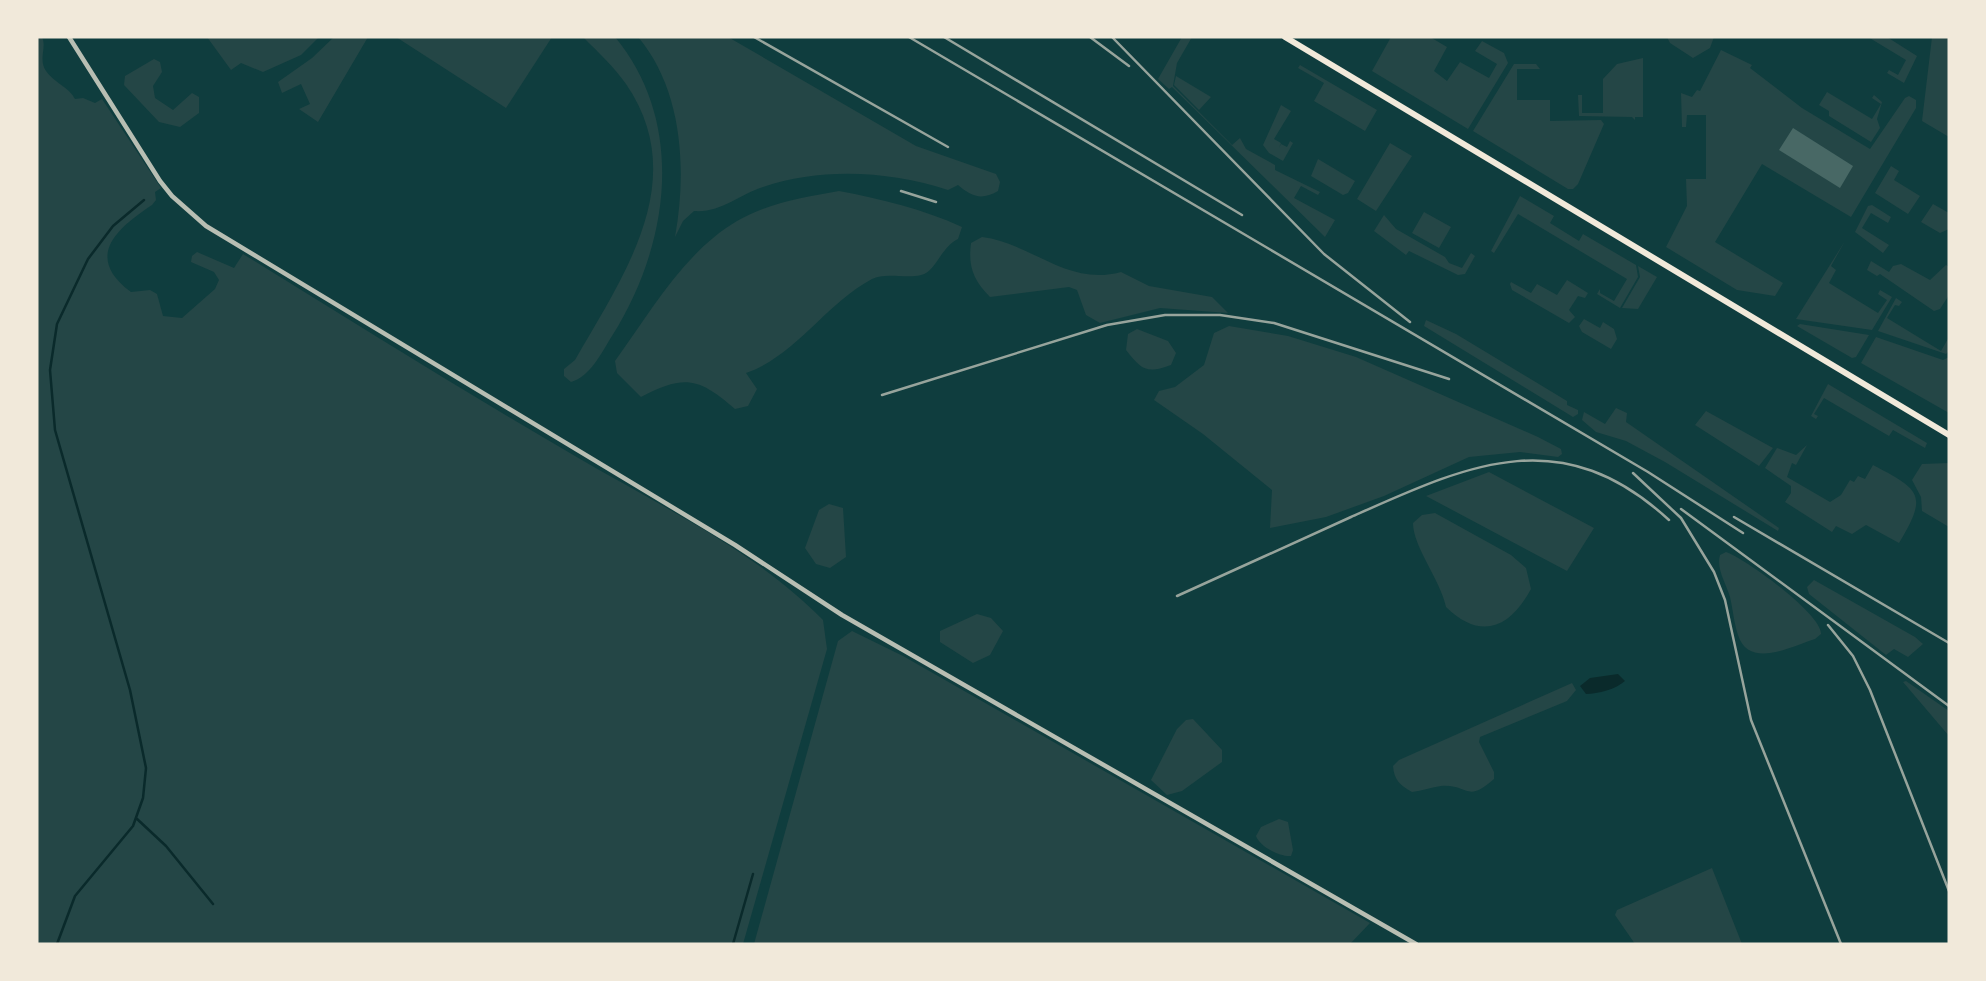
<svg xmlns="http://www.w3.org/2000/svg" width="1986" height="981" viewBox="0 0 1986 981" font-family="'Exo 2',sans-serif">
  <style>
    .green { fill: #244646 }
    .water { fill: #0a2a2b }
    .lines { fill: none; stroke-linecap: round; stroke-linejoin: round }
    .stream { stroke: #0a2a2b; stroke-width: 2.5 }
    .building { fill: #486865 }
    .tertiary { stroke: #b8beb3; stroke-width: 4.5 }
    .primary { stroke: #f1e9da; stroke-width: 6 }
    .rail { stroke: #97a49c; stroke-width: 2.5 }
  </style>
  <rect width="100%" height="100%" fill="#0f3d3e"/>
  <path class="green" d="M37 37H42C47 48 38 59 46 71 53 82 69 87 75 99L83 98 95 103 102 99 161 188 155 192 156 200 152 205C116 229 84 257 131 292L150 290 157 294 163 316 182 318 215 289 219 280 214 272 191 262 192 256 197 252 234 268 243 254C353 322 463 391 575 456 658 505 755 550 823 620L827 649 743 944H37Z
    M207 37H319L301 55 263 72 241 63 231 70Z
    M334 37H368L318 122 299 109 310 104 301 84 282 93 278 82 312 58Z
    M396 37H552L506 108Z
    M583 37H615C687 124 669 246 612 336 602 352 590 377 571 382L564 376V369L575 360C623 276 692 180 626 84 614 67 598 52 583 37Z
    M638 37H728L916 146 996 174 1000 182 998 191C981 201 971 196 958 185L948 190C890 171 822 167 763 187 738 195 721 213 694 211L683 221 675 237C687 171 683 90 638 37Z
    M1182 37H1192L1177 63 1173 86 1232 145 1240 138 1246 149 1275 165V170L1320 192 1318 195 1301 186 1294 198 1335 220 1325 237 1172 87 1169 89 1158 79Z
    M1391 37H1430L1447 47 1434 71 1447 81 1460 62 1489 78 1497 64 1475 51 1482 41 1504 53 1508 63 1468 129 1372 71Z
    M1667 37H1714L1710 48 1693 58 1670 43Z
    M1868 37H1887L1917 56 1904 83 1887 73 1889 70 1898 75 1906 60Z
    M1932 37H1949V137L1922 121Z
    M1721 50 1752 65 1750 68 1802 108 1870 149 1905 98 1909 96 1916 100V108L1851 217 1762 164 1715 242 1783 283 1775 296 1737 290 1666 247 1687 206 1686 179H1706V115H1687L1686 127H1682L1681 93 1692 97 1697 90 1700 91Z
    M1643 58V117H1635V120L1632 117 1579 116 1578 95H1582V113H1603V79L1617 64Z
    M154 59 160 62 162 72 153 86 155 98 173 110 192 93 199 97V113L180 127 159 122 124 85 125 76Z
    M1514 64H1536L1540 69H1517V100H1550V121L1601 120 1604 124 1578 184 1573 189H1568L1473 131Z
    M1300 65 1377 110 1365 131 1314 101 1324 83 1298 68Z
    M1176 76 1211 97 1199 110 1174 85Z
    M1827 92 1872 119 1881 104 1872 98 1874 95 1882 102 1877 119 1880 128 1871 142 1829 116V111L1819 105Z
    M1281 105 1291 111 1274 139 1281 143 1279 148 1281 144 1287 147 1290 141 1293 143 1283 161 1269 153 1263 145Z
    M1390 143 1412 156 1376 211 1357 199Z
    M1318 159 1355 181 1348 193 1343 195 1311 176Z
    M1891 166 1899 171 1894 180 1920 196 1908 214 1875 193Z
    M839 191C881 199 923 209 962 227L958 239C940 248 936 272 921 275 906 279 885 272 872 279 825 304 797 355 746 373L757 389 748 406 735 409C699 378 685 374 641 397L617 373 615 361C650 313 684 252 737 221 768 203 805 197 839 191Z
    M1520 196 1554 216 1550 223 1579 241 1583 234 1636 265 1638 277 1620 308 1597 294 1600 289V293L1614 301 1627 279 1518 214 1494 253 1491 251Z
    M1933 204 1949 213V229L1940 233 1921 222Z
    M1872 205 1891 217 1888 223 1871 213 1862 228 1889 245 1883 253 1855 232 1868 206Z
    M1424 212 1451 227 1439 248 1412 233Z
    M1384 215 1396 229 1445 257 1449 263 1462 268 1471 253 1475 256 1465 274 1458 275 1409 251 1406 255 1374 231Z
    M982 237C1031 243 1068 287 1121 272L1149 286 1212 297 1228 313 1160 308 1100 323 1086 315 1077 290 1069 287 990 297C973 280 968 266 971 243Z
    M1845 241 1831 266 1836 270 1829 283 1878 313 1887 300 1878 294 1880 290 1892 297 1872 330 1796 319Z
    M1871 261 1889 272 1893 266 1901 264 1930 280 1946 265 1949 267V295L1940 309 1934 311 1880 274 1877 276 1867 270Z
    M1638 266 1657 277 1638 309 1622 308 1640 277Z
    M1567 280 1588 293 1585 298 1578 296 1569 310 1575 317 1569 323 1512 290 1510 284 1511 282 1531 293 1537 284 1557 295Z
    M1896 298 1902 302 1899 306 1895 305 1887 318 1941 351 1949 337V351L1946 354 1878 331Z
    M1584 319 1600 328 1603 322 1614 329 1617 339 1611 349 1582 332 1579 326Z
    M1426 320 1456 334 1567 401V405L1578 410V414L1573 417 1424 326Z
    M1800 324 1869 335 1856 357 1852 358 1797 326Z
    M1229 326 1288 336 1356 357 1538 437 1561 449 1562 454 1558 457 1520 452 1469 457 1384 496 1326 517 1270 528 1272 490 1203 434 1154 400 1159 391 1175 387 1204 365 1214 333Z
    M1137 329 1168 341 1176 353 1171 365C1146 374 1142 370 1126 350L1128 334Z
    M1876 337 1943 360 1949 357V413L1861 363Z
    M1828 384 1927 443 1925 448 1893 430 1889 436 1824 398 1814 414 1818 416 1816 419 1811 416Z
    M1616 408 1627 413 1626 422 1779 528 1778 531 1665 462 1626 441 1596 432 1582 420 1584 412 1605 424Z
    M1706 411 1773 448 1759 466 1695 425Z
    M1807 445 1796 465 1792 463 1787 477 1830 502 1841 495 1850 480 1854 482 1858 476 1865 479 1873 465C1921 490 1928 495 1899 543L1866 525 1852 534 1836 526 1832 532 1785 502 1791 493V486L1765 468 1777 448 1796 455Z
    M1949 463V527L1922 511 1921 497 1912 480 1922 464Z
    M1489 472 1594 528 1567 571 1426 496Z
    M829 504 843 508 846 557 830 568 816 564 805 548 819 510Z
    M1435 513 1511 555 1526 568 1531 589C1510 628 1481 641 1446 607 1440 579 1413 547 1413 523L1422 515Z
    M1726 552C1746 559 1822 614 1821 634L1815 639C1792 646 1749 670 1738 635 1734 623 1733 610 1730 597 1726 583 1716 569 1720 555Z
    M1814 580 1915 637 1923 644 1908 657 1894 649 1886 655 1809 594 1807 587Z
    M977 614 991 618 1003 631 990 655 973 663 940 642V631Z
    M852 631 903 656 1370 923 1350 944H754L838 641Z
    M1906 681 1949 711V736L1903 682Z
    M1572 683 1576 690 1567 701 1480 737 1479 742 1494 772V779C1466 804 1469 784 1441 786 1432 787 1422 791 1412 792 1400 785 1394 780 1393 766L1399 760Z
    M1193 719 1222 750V762L1182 791 1167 795 1151 780 1177 729 1186 720Z
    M1279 819 1288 822 1293 850 1291 856C1280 857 1260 847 1256 836L1261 827Z
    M1712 868 1742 944H1635L1615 915 1617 910Z"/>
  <path class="water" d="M1618 674 1625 681C1616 689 1598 694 1586 694L1580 686 1590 678Z"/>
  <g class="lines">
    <path class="stream" d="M136 818 166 846 213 904
      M57 944 75 896 133 826 143 798 146 768 130 690 55 430 50 370 57 324 88 259 113 226 144 200
      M733 944 753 874"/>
  </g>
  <path class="building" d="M1793 128 1853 166 1840 188 1779 150Z"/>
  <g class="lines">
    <path class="tertiary" d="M69 37 160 181 172 196 206 226 735 545 842 615 1416 944"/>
    <path class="primary" d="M1285 37 1949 435"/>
    <path class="rail" d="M754 37 948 147
      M909 37 1648 472 1743 533
      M944 37 1242 215
      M1090 37 1129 66
      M1112 37 1324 254 1410 322
      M901 191 936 202
      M882 395 1107 325 1165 315H1220L1274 323 1449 379
      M1633 473 1681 518 1714 572 1725 600 1751 720 1841 944
      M1681 509 1949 706
      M1734 517 1949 643
      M1177 596C1235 570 1293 543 1351 517 1468 465 1560 420 1669 520
      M1828 625 1853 656 1870 690 1949 891"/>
  </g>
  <rect width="1986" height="981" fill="none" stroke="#f1e9da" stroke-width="77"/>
</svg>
